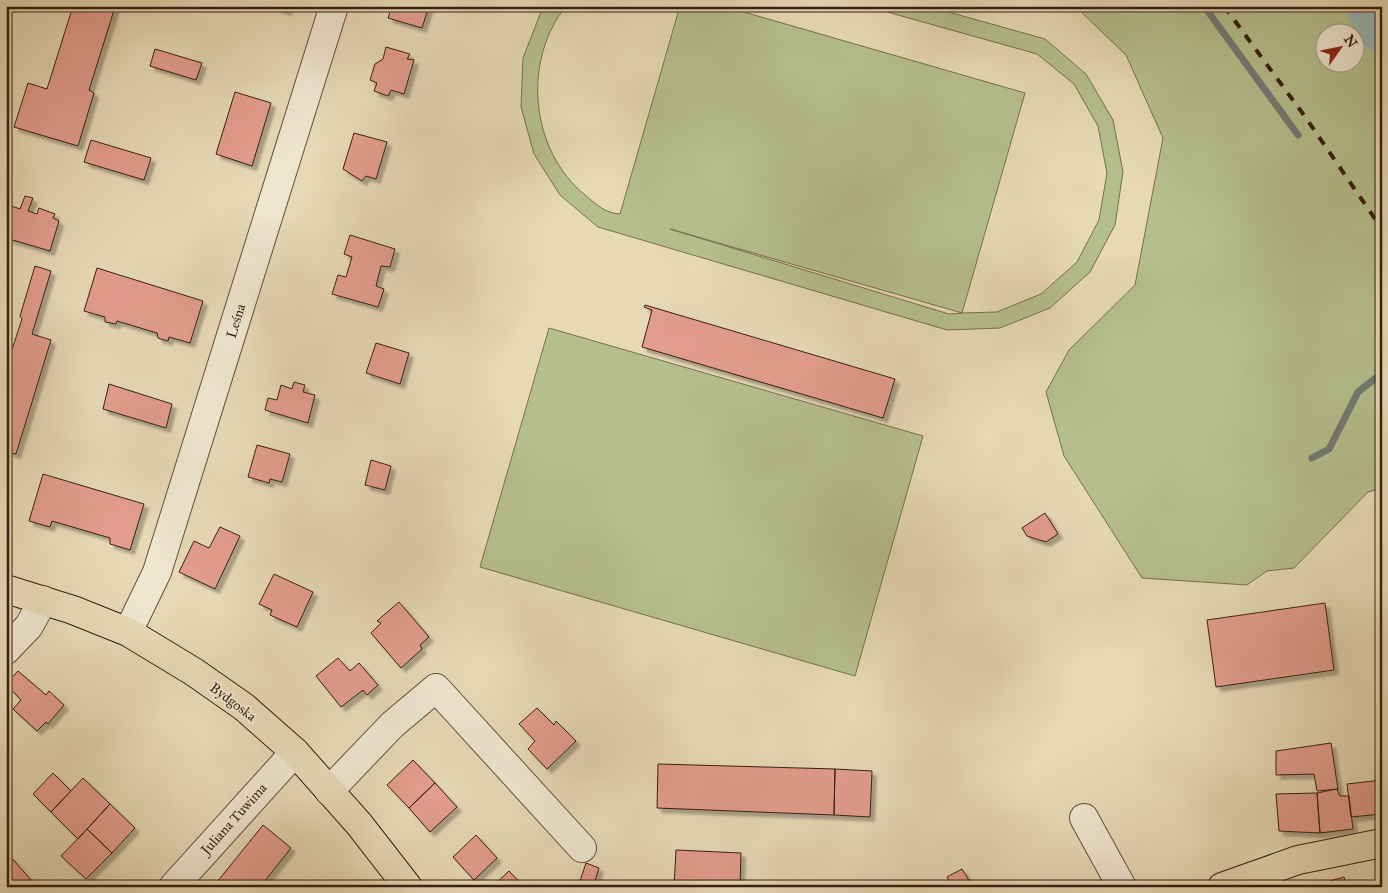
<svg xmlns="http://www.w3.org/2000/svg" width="1388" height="893" viewBox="0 0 1388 893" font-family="'IM FELL Great Primer',serif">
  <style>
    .green { fill: #b5bf8e; stroke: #766f50; fill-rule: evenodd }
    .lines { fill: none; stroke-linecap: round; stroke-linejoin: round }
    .stream { stroke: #717b75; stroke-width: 7 }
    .river { stroke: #99b9b7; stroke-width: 42 }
    .building { fill: #e39d8e; stroke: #361f12; filter: url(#shadow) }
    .minor-casing { stroke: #624e3b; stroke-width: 30 }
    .major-casing { stroke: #361f12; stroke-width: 30 }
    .minor { stroke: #efe6d0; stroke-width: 28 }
    .major { stroke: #e7d9b6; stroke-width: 28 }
    .rail { stroke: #361f12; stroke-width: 4; stroke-dasharray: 9 9; stroke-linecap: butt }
    .labels { text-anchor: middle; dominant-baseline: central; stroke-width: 4; stroke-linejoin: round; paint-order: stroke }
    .street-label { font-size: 14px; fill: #361f12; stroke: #efe6d0 }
  </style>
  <defs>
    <filter id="shadow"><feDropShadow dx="4.5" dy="4.5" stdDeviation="1" flood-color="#0004"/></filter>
  </defs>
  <rect width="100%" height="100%" fill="#e7d9b6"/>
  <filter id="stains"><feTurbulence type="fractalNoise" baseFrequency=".004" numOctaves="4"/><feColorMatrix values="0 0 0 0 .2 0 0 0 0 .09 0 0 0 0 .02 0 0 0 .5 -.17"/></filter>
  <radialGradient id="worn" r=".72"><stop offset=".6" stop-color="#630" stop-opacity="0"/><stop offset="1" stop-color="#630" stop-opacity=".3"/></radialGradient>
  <path class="green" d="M545 6H566C522 61 530 150 585 195 597 205 605 213 620 214L680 6H723L1025 93 962 313 997 312 1041 294 1077 262 1099 220 1107 173 1098 126 1074 84 1037 54 866 6H927L1045 39 1086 74 1113 120 1123 172 1115 225 1090 272 1050 308 1000 328 947 330 598 227 560 195 534 154 521 107 523 58 541 12ZM670 229 962 313 949 314Z
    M1075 6H1372L1382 30V488L1368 492 1294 568 1267 571 1247 585 1142 578 1064 456 1046 392 1069 350 1135 285 1163 138 1126 55ZM1326 32H1356V62H1326Z
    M549 328 923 436 855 676 480 567Z"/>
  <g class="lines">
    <path class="stream" d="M1204 6 1298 135
      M1312 458 1329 449 1358 392 1382 373"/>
    <path class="river" d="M1366 6 1382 33"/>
  </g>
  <path class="building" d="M73 6 115 7 89 90 94 93 78 146 14 127 28 83 47 89Z
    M271 6H288L287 11Z
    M392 6H429L422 28 388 18Z
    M386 47 410 54 407 59 414 60 404 94 391 90 388 96 374 91 377 83 370 80 375 64 383 59Z
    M155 49 202 63 196 80 150 66Z
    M235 92 271 103 252 166 216 154Z
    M354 133 387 142 376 179 366 176 362 181 343 169Z
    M91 140 151 158 144 180 84 162Z
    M25 196 33 198 28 211 37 214 39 208 55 214 53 218 59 221 50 251 6 238V204L20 209Z
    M350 235 395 249 390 267 381 266 376 286 384 289 378 307 332 294 338 275 346 277 352 257 344 254Z
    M35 266 51 271 32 334 51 340 16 454 6 451V368L22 319 20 316Z
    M97 268 203 301 190 343 169 337 168 341 158 338 157 333 117 321 116 324 105 322V317L84 311Z
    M645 305 895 379 883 418 642 347 652 310 644 307Z
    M376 343 409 353 400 384 366 373Z
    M294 382 305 385 303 392 315 395 308 423 265 410 268 398 277 400 281 385 292 389Z
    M109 384 172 404 166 428 103 409Z
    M257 445 290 454 282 482 270 479 269 483 248 477Z
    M371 460 391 466 385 490 365 485Z
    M43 474 144 504 130 550 110 544V538L52 521 50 527 29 521Z
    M1045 513 1058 534 1046 542 1027 536 1022 528Z
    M220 527 240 536 215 589 179 572 194 541 209 548Z
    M274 574 313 592 297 627 270 615 272 610 259 604Z
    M399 602 429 637 420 645 422 649 401 668 371 633 381 623 377 621Z
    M1325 603 1334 670 1216 687 1207 620Z
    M338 658 350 671 359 663 378 685 367 695 363 690 341 707 316 676Z
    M18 671 46 695 49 691 64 705 48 724 46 722 37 731 13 709 21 700 6 684Z
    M537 708 554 725 556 721 576 741 547 769 528 749 535 741 519 724Z
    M1331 743 1338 789 1317 791 1314 774 1276 775V751Z
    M413 760 435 783 409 808 387 785Z
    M658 764 835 769 834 815 657 808Z
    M835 769 872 771 870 817 834 815Z
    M53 773 71 791 51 812 33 794Z
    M83 778 110 804 78 839 51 812Z
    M1382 780V814L1351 817 1347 784Z
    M435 783 457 807 430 832 409 808Z
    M1337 789 1340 796H1349L1353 829 1320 833 1317 793Z
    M1317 793 1320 833 1279 831 1276 794Z
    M110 804 135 828 112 853 87 829Z
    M263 825 291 848 260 887H213Z
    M87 829 112 853 86 879 61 856Z
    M476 835 497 858 474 880 453 857Z
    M676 850 741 853 740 887H674Z
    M9 855 31 880 25 887H17L9 879 6 881V858Z
    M586 863 599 868 594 884 593 887H578Z
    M962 869 973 887H953L947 877Z
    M509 871 524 887H492Z
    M1344 877 1347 887H1315V885Z"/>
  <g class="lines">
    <g class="minor-casing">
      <path id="minor" d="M128 632 157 572 334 6
        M6 650 29 626 43 600
        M329 791 392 725 436 688 582 848
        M1084 818 1122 887
        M173 887 295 752"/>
    </g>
    <g class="major-casing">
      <path id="major" d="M6 589 73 610 128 632 194 672 244 707 295 752 359 824 408 887
        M1222 887 1298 860 1382 843"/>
    </g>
    <use href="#minor" class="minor"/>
    <use href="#major" class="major"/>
    <path class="rail" d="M1224 6 1306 118 1382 229"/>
  </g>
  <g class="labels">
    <g class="street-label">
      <text transform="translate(236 321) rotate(-73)">Leśna</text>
      <text transform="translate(233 702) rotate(37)">Bydgoska</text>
      <text transform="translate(234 819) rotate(-48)">Juliana Tuwima</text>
    </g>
  </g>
  <rect width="1388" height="893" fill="none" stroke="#e7d9b6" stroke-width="25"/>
  <rect x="8" y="8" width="1373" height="878" fill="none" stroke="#361f12" stroke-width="2.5"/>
  <rect x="12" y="12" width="1363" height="868" fill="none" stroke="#361f12"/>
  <g transform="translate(1340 48) rotate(57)"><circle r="24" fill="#efe6d0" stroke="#a59684"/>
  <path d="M0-4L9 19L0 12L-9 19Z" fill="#8f2418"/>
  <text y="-8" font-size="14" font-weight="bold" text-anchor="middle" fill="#361f12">N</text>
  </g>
  <rect width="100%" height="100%" filter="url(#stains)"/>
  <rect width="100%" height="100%" fill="url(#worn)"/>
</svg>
